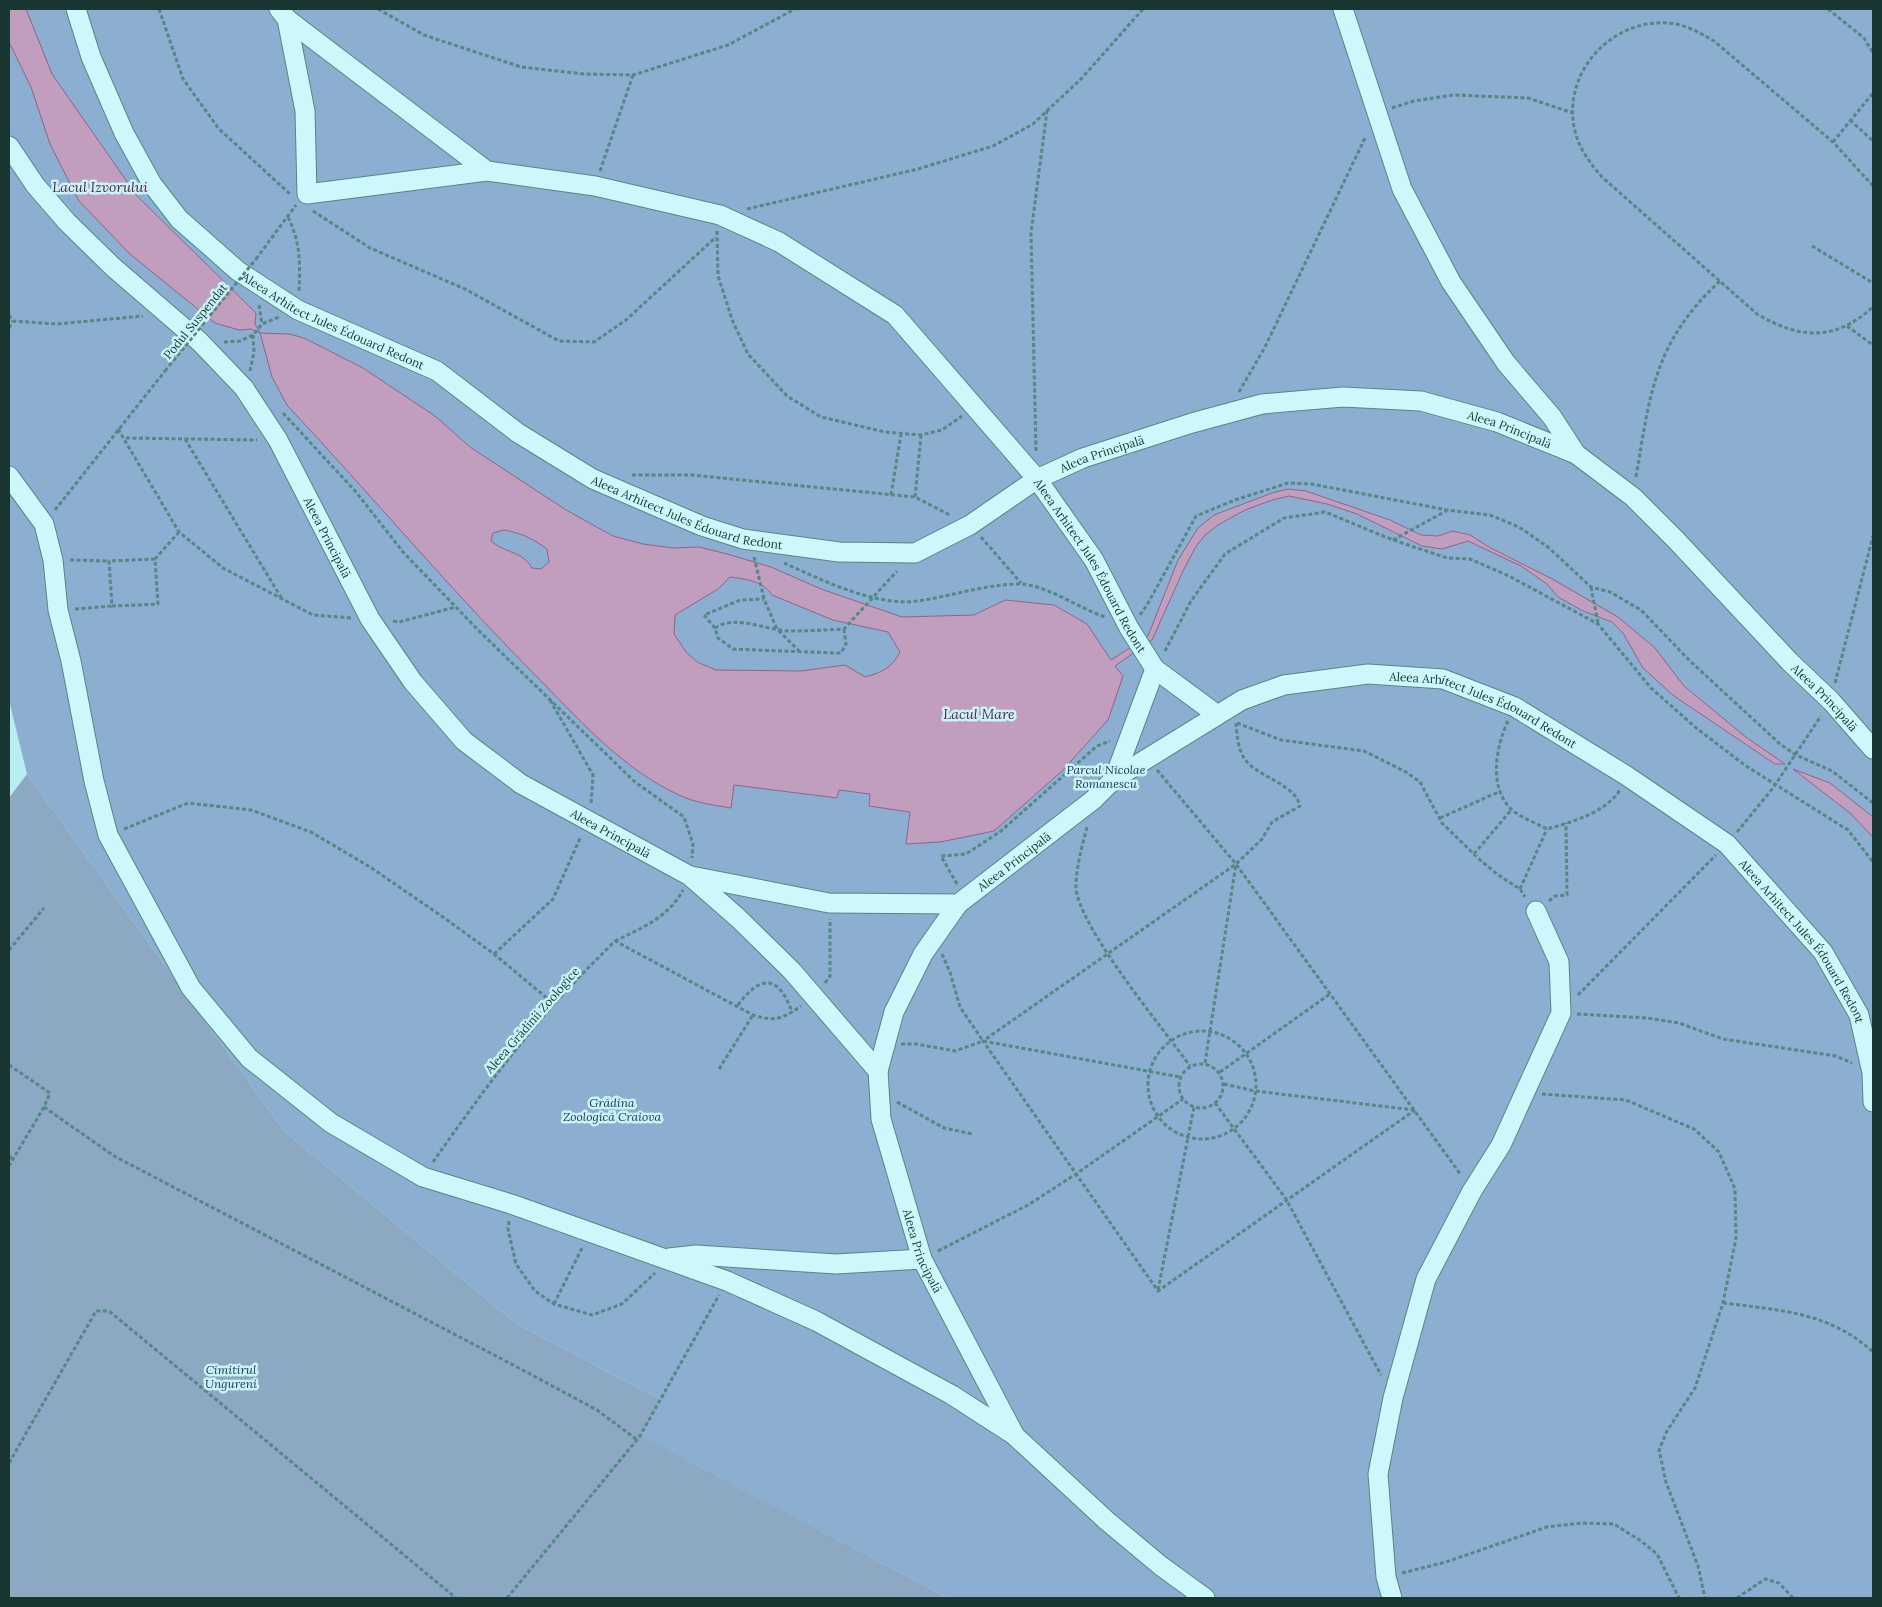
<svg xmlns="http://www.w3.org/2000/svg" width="1882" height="1607" viewBox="0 0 1882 1607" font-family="Lora,serif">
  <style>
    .green { fill: #8caed0 }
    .cemetery { fill: #8da8c3 }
    .water { fill: #c19ebe; stroke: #8f6589; fill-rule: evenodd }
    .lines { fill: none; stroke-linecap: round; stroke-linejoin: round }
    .street-casing { stroke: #528984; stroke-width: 21 }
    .path { stroke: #528984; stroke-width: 3; stroke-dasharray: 4 2.5; stroke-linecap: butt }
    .street { stroke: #ccf8fc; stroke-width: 19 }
    .path-bridge { stroke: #528984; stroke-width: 3; stroke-dasharray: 4 2.5; stroke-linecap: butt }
    .labels { text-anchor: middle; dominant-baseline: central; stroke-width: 5; stroke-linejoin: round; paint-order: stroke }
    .street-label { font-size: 12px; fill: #193632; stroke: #c8f4f8 }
    .park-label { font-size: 12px; font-style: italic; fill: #1d3254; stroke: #c8f4f8 }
    .water-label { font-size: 14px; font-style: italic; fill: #582648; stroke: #c8f4f8 }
  </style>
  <rect width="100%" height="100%" fill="#b8edf2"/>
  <path class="green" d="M9 9H1873V1598H948L640 1436 661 1400 515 1323 284 1131 27 774 9 700Z"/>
  <path class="cemetery" d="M27 774 284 1131 515 1323 661 1400 641 1436 948 1598H9V798Z"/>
  <path class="water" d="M9 9H26L52 74 137 196 256 313 255 324 260 333 289 334 304 338 363 368 435 416 470 447 566 510 613 536 643 544 673 548 699 547 727 554 771 567 821 589 902 617 974 615 1005 600 1054 605 1087 624 1111 660 1148 636 1178 560 1198 528 1214 515 1272 493 1288 489 1306 491 1390 520 1421 535 1438 536 1453 531 1470 535 1489 547 1554 580 1618 617 1655 648 1684 686 1747 738 1785 764H1775L1674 696 1643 668 1623 633 1612 622 1583 611 1558 597 1547 584 1521 566 1468 541 1442 549 1422 546 1357 514 1327 504 1289 496 1272 500 1245 510 1218 525 1205 535 1195 548 1183 571 1152 640 1115 666 1123 676 1108 720 1062 771 994 831 940 842 906 844 910 812 869 806 870 794 839 790 837 798 734 785 731 808C714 805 695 803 679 795 626 771 583 724 543 683 454 594 373 497 287 405L272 377 260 333 251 329 239 330 215 323 130 254 79 201 50 144 31 87 9 42ZM504 530C522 533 533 539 547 549L549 562 541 569 532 568C522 551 507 554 491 541L493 533ZM730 577C746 579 763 581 772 595L833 620 888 632 900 652C893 667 881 673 865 677L845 665 801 671 716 670 697 662 686 652 674 634 675 615 718 589Z
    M1793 769 1830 783 1873 817V837L1850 813Z"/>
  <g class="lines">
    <g class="street-casing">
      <g id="street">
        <path id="s1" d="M76 9 91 57 124 133 152 184 179 219 238 271 298 310 437 371 518 433 593 479 702 526 743 539 839 552 915 553 970 525 1037 479 1083 458 1192 423 1262 404 1343 397 1421 401 1497 422 1576 454 1633 497 1676 540 1790 662 1831 701 1873 749"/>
        <path id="s2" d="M279 9 287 19 305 111 307 194 487 171 595 186 720 215 779 242 895 315 1037 479 1094 560 1129 628 1155 669 1216 714"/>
        <path d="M1343 9 1402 189 1451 282 1506 363 1552 417 1576 454"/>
        <path d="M287 19 487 171"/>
        <path id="s3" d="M9 146 35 185 67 222 113 267 200 342 244 388 278 440 370 619 413 682 464 741 521 784 690 876 738 918 792 971 878 1071 881 1119 922 1259 1015 1436 1107 1521 1161 1566 1205 1598"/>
        <path d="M9 476 44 524 53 560 58 610 71 661 94 781 108 835 191 988 249 1058 331 1123 423 1177 511 1204 727 1281 816 1321 952 1395 1014 1435"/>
        <path d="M1114 779 1155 669"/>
        <path id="s4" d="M691 876 829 903 958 904 1093 800 1114 779 1242 700 1284 685 1368 674 1443 679 1515 707 1627 776 1727 844 1823 952 1859 1015 1872 1073 1873 1102"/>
        <path d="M878 1071 894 1012 923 954 958 904"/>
        <path d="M669 1258 696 1255 836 1264 922 1259"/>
        <path d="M1392 1598 1386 1577 1378 1474 1393 1398 1426 1279 1472 1191 1501 1145 1561 1013 1559 962 1536 911"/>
      </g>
    </g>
    <path class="path" d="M159 9 183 79 219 129 290 194
      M378 9 424 35 521 67 584 74 633 75 728 45 795 9
      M1828 9 1864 38 1873 53
      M1392 108 1414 101 1453 95 1528 98 1573 113
      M1850 120 1873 141
      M1833 142 1873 93
      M600 171 633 75
      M1873 186 1833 142 1714 41C1702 34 1690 27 1676 24 1617 14 1563 68 1574 127 1578 147 1589 162 1602 177L1757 314C1800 339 1834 342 1873 307
      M747 209 918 169 993 146 1033 124 1081 79 1143 9
      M313 211 370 248 465 289 559 341 594 342 626 320 716 237
      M288 217C301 244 300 263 299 292
      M717 231 718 276 733 322 748 354 787 396 821 417 885 432 921 435 942 430 962 416
      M1812 246 1873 283
      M256 259 296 205
      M259 305 262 324
      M9 315 13 321 57 324 143 316
      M1847 326 1873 345
      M9 328 13 321
      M224 342 240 341 253 335 262 324 279 317
      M250 371 254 352 253 335
      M1239 392 1265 347 1366 136
      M283 413 356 492 403 552 478 630 635 782 684 817 693 844 692 858
      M118 429 179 532 223 568 313 615 352 618
      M126 438 257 440
      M185 439 282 599
      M1036 451 1031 233 1047 111
      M632 475H691L915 497 950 515
      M1636 477C1650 394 1654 342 1720 281
      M891 495 901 434
      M915 497 921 435
      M55 510 165 371
      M981 537 1021 583
      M1393 540 1446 511
      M754 557 764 599 777 629 800 652
      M155 559 109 561 112 606 158 604 155 559 179 532
      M70 560 109 561
      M784 563C822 580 876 607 918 601 952 596 986 584 1020 584 1044 584 1081 609 1105 617
      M1591 587 1598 623
      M75 609 112 606
      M1140 615 1147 605 1196 516 1235 500 1288 483 1312 484 1447 510 1490 515 1519 527 1548 547 1591 587 1610 592 1641 610 1690 661 1780 744 1796 755 1832 771 1873 803
      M393 621 399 622 456 607
      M715 628 704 615 740 600 764 599
      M844 629 846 644 841 653H834L733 649 718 638 715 628C736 614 765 630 788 631 807 631 825 630 844 629L897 571
      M1165 651 1191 601 1225 554 1284 518 1325 512 1393 540 1447 558 1470 559 1509 576 1598 624 1651 688 1695 727 1746 766 1848 830 1873 862
      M1835 683 1873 536
      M550 700 593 775 591 804
      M1508 721C1496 746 1488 788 1512 810 1522 818 1536 823 1547 829 1572 822 1605 813 1620 790
      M1236 723C1237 736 1238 754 1249 764 1263 778 1295 785 1300 806L1272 822 1262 839 1236 864 983 1041 1158 1291 1415 1110
      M1237 723 1281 740 1364 751 1406 772 1420 782 1442 823 1479 859 1498 875 1520 889 1525 897
      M1157 770 1236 864 1461 1175
      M1440 818 1501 791
      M1087 827C1082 847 1076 867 1076 887 1077 925 1165 1031 1190 1066
      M124 829 188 803 251 810 311 832 370 867 443 917 494 954 554 1004
      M1737 832 1773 788 1821 716
      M1474 854 1512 809
      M957 884 941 856 966 854 1001 831 1097 746 1110 741
      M1520 889 1547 829
      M1549 901 1555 896 1567 895 1566 823
      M615 941C640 929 669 917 683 890
      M9 950 44 908
      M494 954 553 899 581 836
      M942 954 950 972 960 1007 983 1041
      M825 983 830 976V919
      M1578 995 1716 855
      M738 1005C761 974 779 975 792 1012
      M1577 1014 1647 1018 1679 1023 1723 1039 1836 1056 1852 1063
      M1148 1085a54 54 0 1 1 108 0a54 54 0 1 1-108 0Z
      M901 1044H916L955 1051 983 1041 1180 1077
      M1205 1063 1236 864
      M1179 1086a22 22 0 1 1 44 0a22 22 0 1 1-44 0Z
      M9 1065 50 1093 44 1107 9 1166
      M719 1069 753 1015
      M1220 1072 1330 994
      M1224 1084 1255 1091 1414 1110
      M1542 1094 1626 1100 1694 1129 1719 1152 1735 1189 1736 1238 1723 1303 1695 1388 1667 1431 1659 1450 1666 1482 1698 1566 1705 1598
      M897 1102 944 1128 973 1134
      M1215 1103 1286 1199 1381 1375
      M44 1107 114 1156 517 1367 597 1410 636 1439
      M9 1156 13 1159
      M433 1162C471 1108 510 1054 554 1004 573 983 594 962 615 941L753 1015C775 1022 782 1019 801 1006
      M509 1221 508 1229 516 1264 535 1291 554 1304 592 1315 622 1304 655 1273
      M938 1251 1028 1205 1076 1174 1183 1099
      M1158 1290 1194 1107
      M1723 1303C1778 1310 1830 1312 1873 1352
      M554 1304 583 1246
      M9 1463 96 1311H109L456 1598
      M1402 1573 1446 1562 1547 1527 1582 1523 1614 1524 1641 1541 1657 1554 1679 1598
      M507 1598 640 1436 719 1295
      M1737 1598 1765 1579 1779 1583 1793 1598"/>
    <use href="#street" class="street"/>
    <path class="path-bridge" d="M165 371 256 259"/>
  </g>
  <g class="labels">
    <g class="street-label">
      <text stroke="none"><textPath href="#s1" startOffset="422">Aleea Arhitect Jules Édouard Redont</textPath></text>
      <text transform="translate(195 321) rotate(-51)">Podul Suspendat</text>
      <text stroke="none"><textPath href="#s1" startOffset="1695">Aleea Principală</textPath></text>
      <text stroke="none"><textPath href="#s1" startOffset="1275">Aleea Principală</textPath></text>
      <text stroke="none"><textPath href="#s1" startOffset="828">Aleea Arhitect Jules Édouard Redont</textPath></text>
      <text stroke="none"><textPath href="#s3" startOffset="510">Aleea Principală</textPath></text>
      <text stroke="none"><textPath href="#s2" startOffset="1129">Aleea Arhitect Jules Édouard Redont</textPath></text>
      <text stroke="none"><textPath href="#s1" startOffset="2115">Aleea Principală</textPath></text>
      <text stroke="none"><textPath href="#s4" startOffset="872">Aleea Arhitect Jules Édouard Redont</textPath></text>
      <text stroke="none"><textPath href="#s3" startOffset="930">Aleea Principală</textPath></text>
      <text stroke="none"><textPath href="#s4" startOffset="340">Aleea Principală</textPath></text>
      <text stroke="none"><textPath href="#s4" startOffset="1278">Aleea Arhitect Jules Édouard Redont</textPath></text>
      <text transform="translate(532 1020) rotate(-49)">Aleea Grădinii Zoologice</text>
      <text stroke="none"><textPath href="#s3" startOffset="1478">Aleea Principală</textPath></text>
    </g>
    <g class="park-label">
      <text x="1106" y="769">Parcul Nicolae<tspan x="1106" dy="14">Romanescu</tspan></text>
      <text x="612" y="1102">Grădina<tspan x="612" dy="14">Zoologică Craiova</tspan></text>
      <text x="231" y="1369">Cimitirul<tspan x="231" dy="14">Ungureni</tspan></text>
    </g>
    <g class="water-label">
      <text x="100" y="187">Lacul Izvorului</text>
      <text x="979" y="714">Lacul Mare</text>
    </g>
  </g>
  <rect width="1882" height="1607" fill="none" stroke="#193632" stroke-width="20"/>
</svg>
